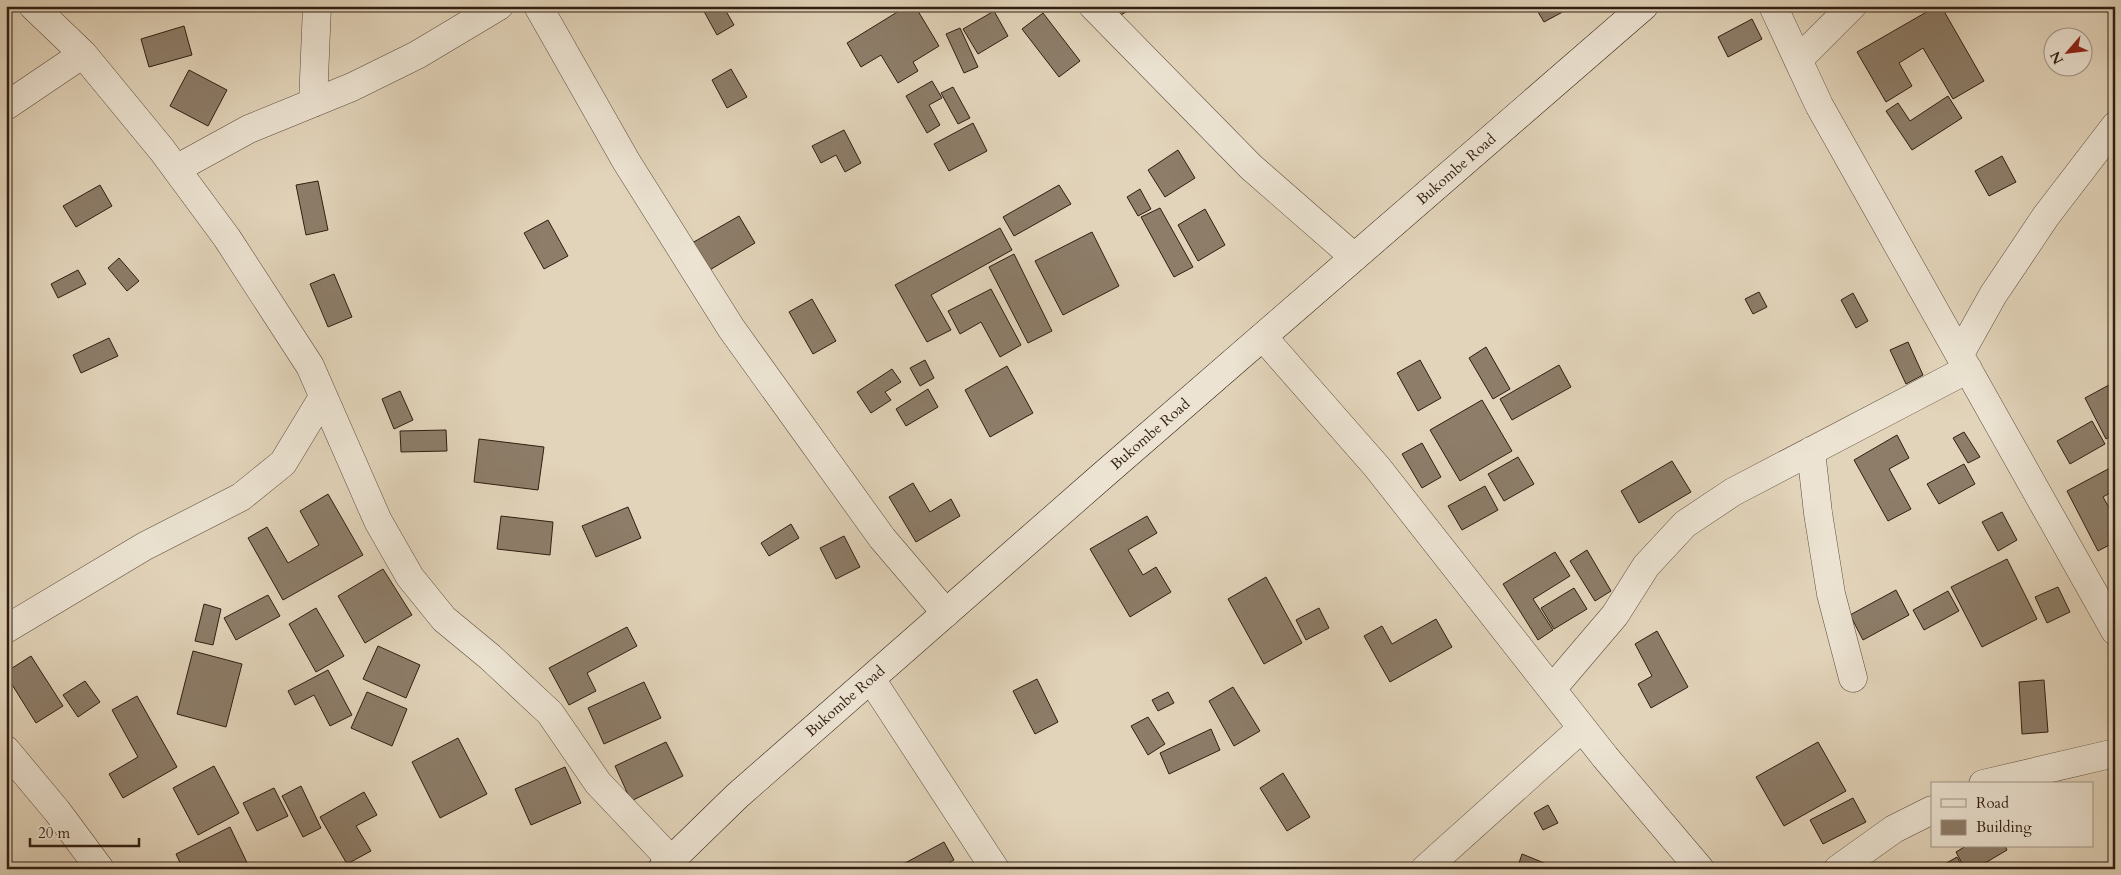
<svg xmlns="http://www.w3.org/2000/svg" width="2121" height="875" viewBox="0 0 2121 875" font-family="Cardo,serif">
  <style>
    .building { fill: #8d7d69; stroke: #301e12 }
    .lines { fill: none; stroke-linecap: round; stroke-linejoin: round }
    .street-casing { stroke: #5c4c3c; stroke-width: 29 }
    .secondary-casing { stroke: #301e12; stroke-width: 29 }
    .street { stroke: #ece3d2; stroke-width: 28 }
    .secondary { stroke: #ece3d2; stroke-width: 28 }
    .labels { text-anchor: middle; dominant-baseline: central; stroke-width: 4; stroke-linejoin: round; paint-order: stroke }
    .street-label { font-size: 15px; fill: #301e12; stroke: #ece3d2 }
  </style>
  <rect width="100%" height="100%" fill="#e2d4ba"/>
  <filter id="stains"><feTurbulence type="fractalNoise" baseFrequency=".004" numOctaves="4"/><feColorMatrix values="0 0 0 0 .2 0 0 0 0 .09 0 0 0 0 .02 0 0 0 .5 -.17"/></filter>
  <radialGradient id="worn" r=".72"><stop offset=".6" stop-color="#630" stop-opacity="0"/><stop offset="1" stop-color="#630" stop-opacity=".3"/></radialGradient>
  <path class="building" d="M701 6H723L734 25 717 35Z
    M907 6H915L939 46 913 62 918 71 898 83 881 55 861 67 847 43Z
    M1112 6H1137L1117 17Z
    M1569 6 1570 8 1544 22 1535 7Z
    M1937 6H1941L1984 81 1953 99 1923 48 1899 63 1912 86 1886 102 1857 52Z
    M994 11 1008 36 978 54 963 29Z
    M1043 13 1080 61 1059 77 1022 29Z
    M1752 19 1762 39 1728 57 1718 37Z
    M184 26 192 55 149 67 141 39Z
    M960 28 978 67 964 73 946 34Z
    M731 69 747 97 727 108 712 80Z
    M189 70 227 90 208 126 170 106Z
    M932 81 942 98 929 105 940 125 927 133 906 96Z
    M953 87 970 118 958 124 941 93Z
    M1948 96 1962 118 1912 150 1886 111 1898 103 1910 121Z
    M973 123 987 151 949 171 934 144Z
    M844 130 861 163 845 172 836 155 821 163 812 146Z
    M1178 150 1195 178 1165 197 1148 170Z
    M2002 156 2016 182 1989 196 1975 171Z
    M318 181 328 230 306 235 296 185Z
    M100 185 112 206 76 227 63 206Z
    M1059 185 1071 204 1014 236 1003 217Z
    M1140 189 1151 209 1138 216 1127 197Z
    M1160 208 1193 267 1174 277 1141 217Z
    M1205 209 1225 245 1198 261 1178 225Z
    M739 216 755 243 708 271 692 243Z
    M548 220 568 256 544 269 524 233Z
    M1000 228 1012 250 931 295 951 330 927 342 895 285Z
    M1092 232 1119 286 1063 315 1035 261Z
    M1014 254 1052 331 1028 343 989 267Z
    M119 258 139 281 127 291 108 268Z
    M78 270 86 284 58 298 51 284Z
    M334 274 352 317 328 327 310 284Z
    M991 289 1021 345 1000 357 981 322 960 334 948 311Z
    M1759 292 1767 307 1753 314 1745 299Z
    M1853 293 1868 321 1856 328 1841 300Z
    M812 299 836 341 813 354 789 312Z
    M109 338 118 356 81 373 73 355Z
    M1908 342 1923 375 1906 384 1890 350Z
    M1486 347 1510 389 1493 399 1469 358Z
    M925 360 934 378 920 386 910 368Z
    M1420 360 1441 398 1418 411 1397 373Z
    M1559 365 1571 387 1512 420 1500 399Z
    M1007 366 1033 413 990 437 965 390Z
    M892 369 901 382 885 392 891 400 871 413 857 392Z
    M2109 385 2115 395V434L2106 439 2085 398Z
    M928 389 938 407 906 426 896 409Z
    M400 391 413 420 394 429 382 399Z
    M1482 400 1512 451 1460 481 1430 430Z
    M2092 421 2105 444 2070 464 2057 441Z
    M446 430 447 451 401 452 400 431Z
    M1964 432 1980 457 1968 463 1953 438Z
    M1897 435 1909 458 1889 469 1911 509 1888 521 1854 460Z
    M479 439 544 447 538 490 474 482Z
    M1422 443 1441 477 1422 488 1402 454Z
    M1518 457 1534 484 1504 501 1488 474Z
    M1672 461 1691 492 1639 523 1621 491Z
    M1964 464 1975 484 1939 504 1927 484Z
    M2110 468 2115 478V490L2103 497 2115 518V542L2098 551 2067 491Z
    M913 483 930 512 951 499 960 516 916 542 889 497Z
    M1485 486 1498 510 1462 530 1448 506Z
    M328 494 363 555 283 600 248 538 267 527 288 563 319 545 300 511Z
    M628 507 641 538 596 557 582 526Z
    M2002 512 2017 540 1998 551 1982 522Z
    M501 516 553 522 550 555 497 549Z
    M1147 516 1157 533 1128 550 1143 575 1156 567 1171 592 1130 617 1090 549Z
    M791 524 799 538 769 556 761 543Z
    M844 536 860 567 836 579 820 548Z
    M1587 550 1611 591 1595 601 1570 561Z
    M1555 552 1570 576 1533 599 1553 630 1538 640 1503 584Z
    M2007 559 2037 619 1982 647 1951 587Z
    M383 569 412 615 365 643 338 596Z
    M1266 577 1302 643 1264 664 1228 599Z
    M2058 587 2070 612 2047 623 2035 597Z
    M1574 588 1587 609 1554 629 1541 608Z
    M1896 590 1909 615 1863 640 1850 615Z
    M1948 591 1959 611 1924 630 1913 610Z
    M268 595 280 616 236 640 224 618Z
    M204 604 221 609 213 645 195 641Z
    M316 608 344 656 316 672 289 624Z
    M1319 608 1329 628 1306 640 1296 620Z
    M1436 619 1452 647 1390 682 1364 636 1382 626 1392 644Z
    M627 627 637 646 587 673 596 691 569 705 549 668Z
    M1657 631 1688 687 1651 708 1638 684 1652 676 1635 644Z
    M378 646 420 665 406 698 363 679Z
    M193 651 242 664 226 727 177 714Z
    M31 656 63 706 36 723 6 675V672Z
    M328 670 352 715 330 726 314 695 295 705 288 691Z
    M1037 679 1058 722 1035 734 1013 691Z
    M2044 680 2048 732 2022 734 2019 682Z
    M85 681 100 702 78 717 63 695Z
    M644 682 661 718 604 744 588 708Z
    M1233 687 1260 731 1234 746 1209 701Z
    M367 692 407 709 392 746 351 728Z
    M1168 692 1174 703 1158 711 1152 700Z
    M137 696 177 767 123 798 109 774 138 757 112 710Z
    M1148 717 1165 744 1148 755 1131 726Z
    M1211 729 1220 750 1169 774 1160 753Z
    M458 738 487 794 440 818 412 762Z
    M666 742 683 776 631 801 615 766Z
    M1818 742 1846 791 1784 826 1756 777Z
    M214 766 239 813 198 835 173 788Z
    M565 767 581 803 531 825 515 789Z
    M1283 773 1310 817 1287 831 1260 788Z
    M301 786 321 828 303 837 282 796Z
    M274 788 288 816 257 831 243 803Z
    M364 792 377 815 356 826 371 851 347 864 320 817Z
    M1853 798 1866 822 1823 844 1810 820Z
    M1548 805 1558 823 1543 830 1534 813Z
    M230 827 250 869H183L176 854Z
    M944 842 954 860 938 869H894Z
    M1966 846H2005L2007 850 1975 869H1965L1956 852Z
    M1522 854 1559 869H1517Z
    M1957 857 1964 869H1936Z"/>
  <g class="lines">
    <g class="street-casing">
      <path id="street" d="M33 6 83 54 162 150 227 238 310 366 378 521 410 577 444 619 490 657 550 713 598 783 671 860
        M538 6 626 161 731 328 882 538 946 613
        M1093 6 1251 167 1354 257
        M1773 6 1819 105 2115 631
        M1798 60 1852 6
        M313 103 317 6
        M6 106 83 54
        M176 169 249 129 352 87 417 55 499 6
        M1263 337 1377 467 1605 757 1700 869
        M1960 354 1993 295 2046 216 2115 126
        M1811 451 1818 513 1831 594 1853 678
        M6 629 145 546 241 497 283 463 323 397
        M871 679 995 869
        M1552 689 1615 615 1646 566 1685 524 1733 492 1968 369
        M6 750 57 811 100 869
        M1983 784 2115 753
        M1425 869 1582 728
        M1838 869 1894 829 1932 810"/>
    </g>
    <g class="secondary-casing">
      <path id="secondary" d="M662 869 737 796 1102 476 1644 6"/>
    </g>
    <use href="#street" class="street"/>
    <use href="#secondary" class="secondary"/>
  </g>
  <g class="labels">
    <g class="street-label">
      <text transform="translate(1456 169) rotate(-41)">Bukombe Road</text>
      <text transform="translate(1150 434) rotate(-41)">Bukombe Road</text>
      <text transform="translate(845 701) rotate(-41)">Bukombe Road</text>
    </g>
  </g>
  <rect width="2121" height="875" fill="none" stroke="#e2d4ba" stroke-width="25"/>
  <rect x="8" y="8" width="2106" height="860" fill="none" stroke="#301e12" stroke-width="2.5"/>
  <rect x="12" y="12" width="2096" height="850" fill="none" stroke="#301e12"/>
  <rect x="1931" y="782" width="162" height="65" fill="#ece3d2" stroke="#a19485"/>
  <rect x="1941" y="799" width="25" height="8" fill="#ece3d2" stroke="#a19485"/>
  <text x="1976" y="808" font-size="15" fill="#301e12">Road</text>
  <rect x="1941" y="820" width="25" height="15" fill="#8d7d69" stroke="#a19485"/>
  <text x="1976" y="832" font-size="15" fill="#301e12">Building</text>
  <g transform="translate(2068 52) rotate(242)"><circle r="24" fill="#ece3d2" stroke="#a19485"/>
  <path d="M0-4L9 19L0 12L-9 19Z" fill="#8f2418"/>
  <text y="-8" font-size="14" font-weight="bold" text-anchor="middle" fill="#301e12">N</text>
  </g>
  <path d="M30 838v8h109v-8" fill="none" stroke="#301e12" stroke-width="2.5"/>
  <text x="38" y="838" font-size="15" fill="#301e12" stroke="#ece3d2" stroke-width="4" paint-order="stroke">20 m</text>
  <rect width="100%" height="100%" filter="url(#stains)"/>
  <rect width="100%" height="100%" fill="url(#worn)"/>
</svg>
